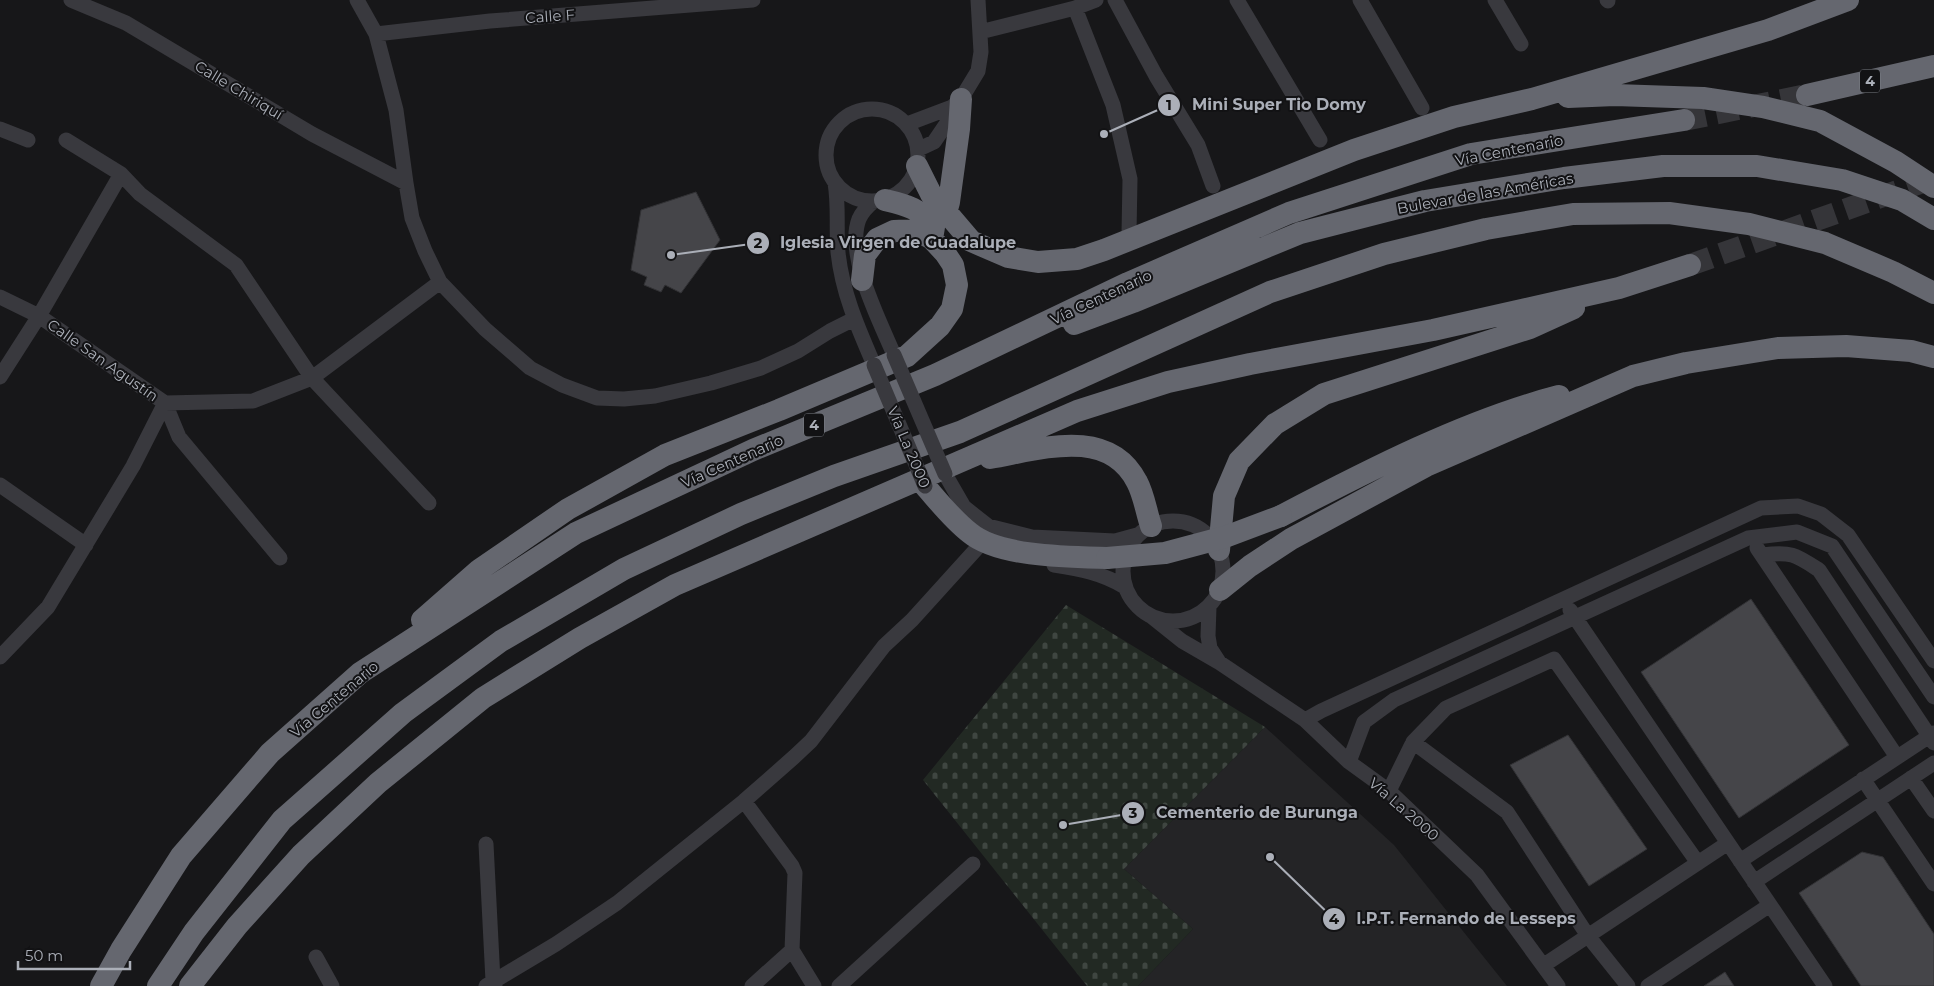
<svg xmlns="http://www.w3.org/2000/svg" width="1934" height="986" viewBox="0 0 1934 986" font-family="Montserrat,sans-serif">
  <style>
    .built { fill: #242426 }
    .cemetery { fill: url(#cemetery-stones) }
    .building { fill: #454549; stroke: #323235 }
    .lines { fill: none; stroke-linecap: round; stroke-linejoin: round }
    .highway-tunnel { stroke: #353539; stroke-width: 22; stroke-dasharray: 22 11; stroke-linecap: butt }
    .minor { stroke: #39393e; stroke-width: 15 }
    .highway { stroke: #65676f; stroke-width: 22 }
    .minor-bridge { stroke: #39393e; stroke-width: 15 }
    .highway-bridge { stroke: #65676f; stroke-width: 22 }
    .labels { text-anchor: middle; dominant-baseline: central; stroke-width: 4; stroke-linejoin: round; paint-order: stroke }
    .shield { fill: #121214; stroke: #7d8087; stroke-width: 1 }
    .shield-label { font-size: 14px; font-weight: bold; fill: #abafb8 }
    .street-label { font-size: 15px; fill: #abafb8; stroke: #121214 }
    .leader { fill: none; stroke: #abafb8; stroke-width: 2 }
    .callout-dot { fill: #abafb8; stroke: #121214; stroke-width: 2 }
    .mark-label { font-size: 15px; text-anchor: middle; font-weight: bold; fill: #111 }
    .callout-label { font-size: 16px; text-anchor: middle; font-weight: bold; fill: #abafb8; stroke: #121214; stroke-width: 4; stroke-linejoin: round; paint-order: stroke }
  </style>
  <defs>
    <pattern id="cemetery-stones" width="16" height="16" patternUnits="userSpaceOnUse" patternTransform="scale(1.25)"><rect width="16" height="16" fill="#222923"/><path d="M2 7V4a2 2 0 0 1 4 0v3zM10 15v-3a2 2 0 0 1 4 0v3z" fill="#3f4641"/></pattern>
  </defs>
  <rect width="100%" height="100%" fill="#171719"/>
  <path class="built" d="M1265 727 1394 845 1507 986H1138L1193 929 1124 869Z"/>
  <path class="cemetery" d="M1066 605 1265 727 1124 869 1193 929 1138 986H1087L923 780Z"/>
  <path class="building" d="M696 192 720 240 681 293 665 285 661 292 644 285 647 277 631 270 641 210Z
    M1751 599 1849 745 1739 818 1641 672Z
    M1568 735 1647 849 1589 886 1510 765Z
    M1862 852 1883 857 1934 934V986H1861L1799 893Z
    M1725 972 1734 986H1704Z"/>
  <g class="lines">
    <path class="highway-tunnel" d="M1684 120 1807 95
      M1690 265 1934 178"/>
    <path class="minor" d="M71 0 126 23 312 134 406 183
      M357 0 376 34 396 110 406 183 412 218 425 251 440 282 485 329 530 368 562 385 597 398 624 399 655 396 711 383 761 368 798 351 830 331 854 319
      M1115 0 1156 76 1198 145 1213 186
      M1237 0 1320 140
      M1360 0 1422 108
      M1495 0 1521 44
      M1607 0 1608 1
      M1075 8 1113 105 1130 179 1129 233
      M980 32 1075 8 1096 0
      M376 34 490 21 753 0
      M826 155a46 46 0 1 1 92 0a46 46 0 1 1-92 0Z
      M907 124 952 107 961 99 978 71 981 52 978 0
      M0 129 28 140
      M66 140 121 174 140 194 236 265 312 378 429 503
      M919 149 934 142 949 120 952 107
      M835 183C839 206 836 228 838 252 842 292 858 328 874 365
      M874 201C868 206 862 212 859 219 845 255 880 321 894 355
      M0 297 39 316 165 403 179 437 280 558
      M0 377 39 316 121 174
      M945 474 964 507 988 526 1032 537 1115 541 1137 535
      M0 485 86 545
      M1123 571a50 50 0 1 1 100 0a50 50 0 1 1-100 0Z
      M1757 548 1897 757
      M1763 555C1791 551 1796 555 1819 570L1934 743
      M1054 565C1080 569 1102 573 1125 587
      M1209 607 1208 636 1210 648 1219 662
      M1570 610 1825 986
      M1152 617 1182 641 1220 663 1305 720 1349 762 1389 791 1477 875 1558 986
      M0 657 48 607 133 466 165 403 253 401 312 378 440 282
      M1305 720 1321 711 1761 508 1798 506 1821 514 1848 535 1934 661
      M1413 742 1507 812 1588 936 1628 986
      M1349 762 1364 722 1394 700 1748 538 1797 532 1832 546 1934 697
      M1911 778 1934 811
      M1863 779 1934 884
      M1389 791 1413 742 1446 708 1554 659 1698 863
      M744 801 792 866 795 873 792 950 814 986
      M486 844 493 981 495 986
      M1740 861 1934 733
      M1754 882 1934 763
      M316 957 332 986
      M1544 965 1728 843
      M486 986 556 944 617 903 744 801 794 757 811 741 884 646 912 620 979 546
      M752 986 792 950
      M839 986 973 864
      M1648 986 1770 905"/>
    <path class="highway" d="M1807 95 1934 66
      M1568 97 1615 95 1703 98 1763 107 1820 121 1896 162 1934 187
      M917 166 931 194 971 241 1008 257 1038 262 1077 259 1104 250 1354 150 1454 117 1532 99 1768 30 1848 0
      M885 200C907 205 921 209 934 227L932 239
      M946 213 949 202 959 129 961 99
      M1074 324 1133 302 1300 233 1425 201 1564 178 1663 166H1757L1842 180 1902 200 1934 219
      M990 458C1038 450 1108 425 1137 482 1144 495 1146 511 1151 526
      M925 486C939 502 953 520 970 533 999 557 1070 557 1107 558
      M1281 516C1367 471 1466 420 1559 396
      M1219 550 1224 496 1239 461 1275 424 1324 394 1530 328 1574 308
      M1220 590 1250 566 1291 539 1426 466 1633 376 1686 363 1778 348 1846 346 1911 351 1934 357
      M422 620 479 570 568 509 665 455 779 410 907 356 940 326 952 309 957 285 953 265 945 253 932 239 916 230 894 231 877 239 865 255 862 280
      M101 986 121 950 181 856 270 753 360 673 576 533 753 450 935 375 1128 283 1289 213 1471 154 1684 120
      M158 986 194 932 282 820 403 713 501 641 624 569 741 514 834 476 960 432 1270 292 1384 254 1486 229 1573 214 1669 213 1749 224 1825 243 1893 272 1934 293
      M190 986 237 926 301 855 378 783 483 698 580 638 675 585 1077 411 1168 382 1250 364 1433 330 1619 288 1690 265"/>
    <path class="minor-bridge" d="M894 355 945 474
      M874 365 925 486"/>
    <path class="highway-bridge" d="M1107 558 1165 553 1225 537 1281 516"/>
  </g>
  <g class="labels">
    <g class="shield">
      <rect x="1860" y="69.5" width="20" height="23" rx="4"/>
      <rect x="804" y="413.5" width="20" height="23" rx="4"/>
    </g>
    <g class="shield-label">
      <text x="1870" y="81">4</text>
      <text x="814" y="425">4</text>
    </g>
    <g class="street-label">
      <text transform="translate(550 16) rotate(-4)">Calle F</text>
      <text transform="translate(239 90) rotate(31)">Calle Chiriquí</text>
      <text transform="translate(1509 150) rotate(-11)">Vía Centenario</text>
      <text transform="translate(1485 193) rotate(-10)">Bulevar de las Américas</text>
      <text transform="translate(1101 297) rotate(-25)">Vía Centenario</text>
      <text transform="translate(103 360) rotate(35)">Calle San Agustín</text>
      <text transform="translate(909 447) rotate(67)">Vía La 2000</text>
      <text transform="translate(732 461) rotate(-24)">Vía Centenario</text>
      <text transform="translate(334 699) rotate(-40)">Vía Centenario</text>
      <text transform="translate(1404 809) rotate(41)">Vía La 2000</text>
    </g>
  </g>
  <path class="leader" d="M1104 134L1169 105M671 255L758 243M1063 825L1133 813M1270 857L1334 919"/>
  <g class="callout-dot">
    <circle cx="1104" cy="134" r="5"/>
    <circle cx="671" cy="255" r="5"/>
    <circle cx="1063" cy="825" r="5"/>
    <circle cx="1270" cy="857" r="5"/>
    <circle cx="1169" cy="105" r="12"/>
    <circle cx="758" cy="243" r="12"/>
    <circle cx="1133" cy="813" r="12"/>
    <circle cx="1334" cy="919" r="12"/>
  </g>
  <g class="mark-label">
    <text x="1169" y="110">1</text>
    <text x="758" y="248">2</text>
    <text x="1133" y="818">3</text>
    <text x="1334" y="924">4</text>
  </g>
  <g class="callout-label">
    <text x="1279" y="110">Mini Super Tio Domy</text>
    <text x="898" y="248">Iglesia Virgen de Guadalupe</text>
    <text x="1257" y="818">Cementerio de Burunga</text>
    <text x="1466" y="924">I.P.T. Fernando de Lesseps</text>
  </g>
  <path d="M18 961v8h112v-8" fill="none" stroke="#abafb8" stroke-width="2.5"/>
  <text x="25" y="961" font-size="15" fill="#abafb8" stroke="#121214" stroke-width="4" paint-order="stroke">50 m</text>
</svg>
